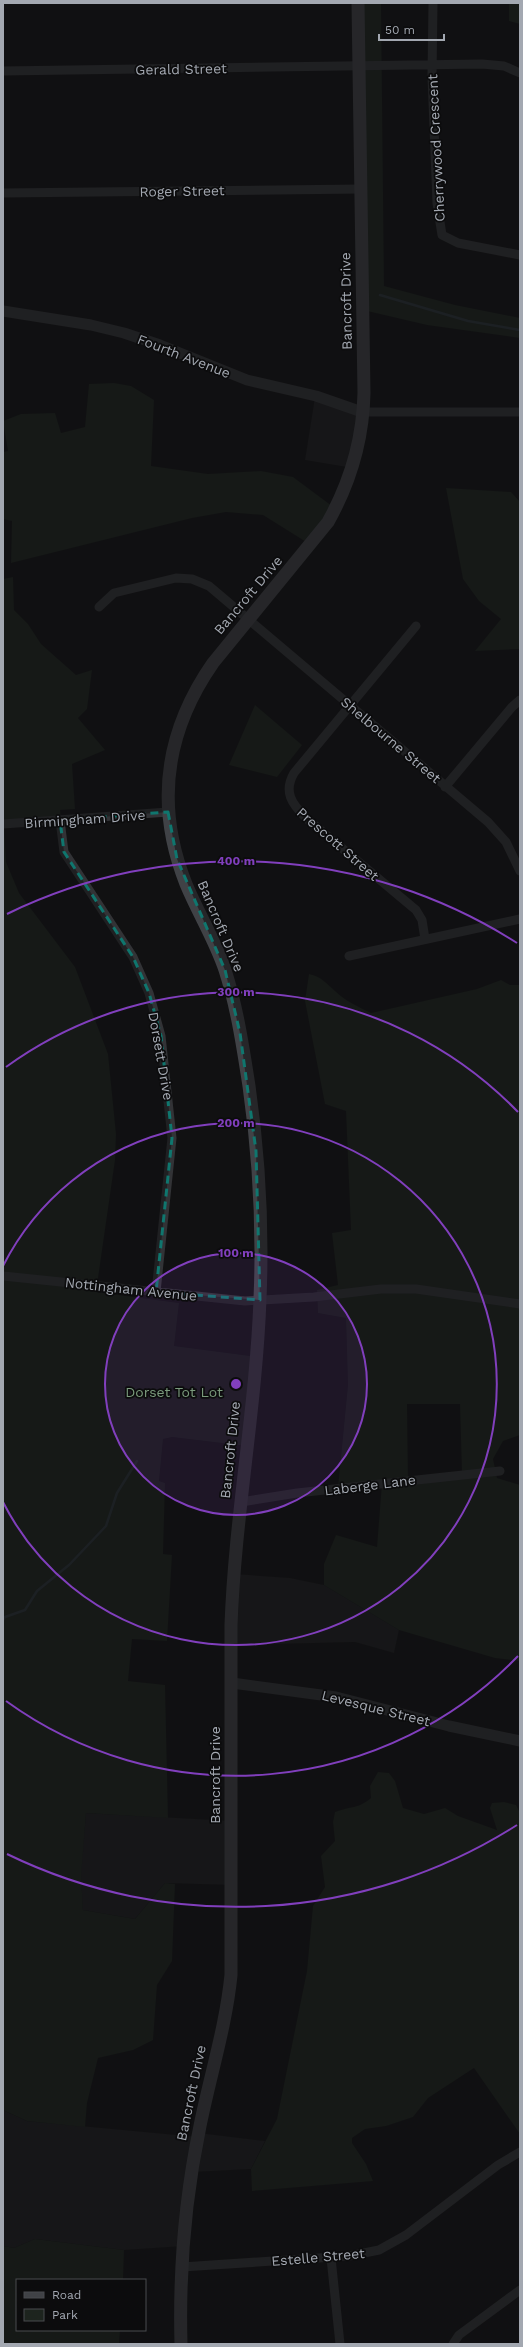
<svg xmlns="http://www.w3.org/2000/svg" width="523" height="2347" viewBox="0 0 523 2347" font-family="'Work Sans',sans-serif">
  <style>
    .built { fill: #1d1d1f }
    .green { fill: #1d241e; fill-rule: evenodd }
    .lines { fill: none; stroke-linecap: round; stroke-linejoin: round }
    .stream { stroke: #2b3339; stroke-width: 2.5 }
    .minor { stroke: #323336; stroke-width: 9 }
    .tertiary { stroke: #323336; stroke-width: 11 }
    .secondary { stroke: #404246; stroke-width: 13 }
    .marked { fill: none; stroke: #0f766e; stroke-width: 3; stroke-dasharray: 8 5; stroke-linejoin: round }
    .ring { fill: none; stroke: #813fbd; stroke-width: 2 }
    .labels { text-anchor: middle; dominant-baseline: central; stroke-width: 3.5; stroke-linejoin: round; paint-order: stroke }
    .street-label { font-size: 14px; fill: #a3a8b1; stroke: #0c0c0d }
    .park-label { font-size: 14px; fill: #7b9b7d; stroke: #0c0c0d }
    .centre { fill: #813fbd; stroke: #0c0c0d; stroke-width: 2 }
    .ring-label { font-size: 12px; text-anchor: middle; font-weight: bold; fill: #813fbd; stroke: #0c0c0d; stroke-width: 3.5; stroke-linejoin: round; paint-order: stroke }
  </style>
  <rect width="100%" height="100%" fill="#111112"/>
  <path class="built" d="M315 397 362 412 353 468 305 460Z
    M235 1574 290 1578 324 1585 399 1630 394 1653 355 1642 232 1645Z
    M86 1813 232 1821V1885L165 1883 135 1919 83 1910 80 1877Z
    M3 2110 27 2121 198 2137 199 2133 265 2141 251 2169 192 2172 184 2246 124 2250 35 2239 14 2248 3 2246Z"/>
  <path class="green" d="M359 3H381L384 286 455 305 520 318V338L427 325 363 310Z
    M509 3H520V24L509 21Z
    M114 383 131 386 154 400 151 466 208 474 261 471 293 477 336 509 311 545 263 515 226 512 192 518 11 563 12 521 3 519V452L8 451 3 421 21 414 55 413 61 433 85 427 89 384Z
    M446 488 511 492 520 502V649L475 651 501 619 479 601 463 579Z
    M13 577 14 610 28 624 41 644 76 675 92 670 87 709 78 718 105 750 72 764 75 809 60 810 61 819 4 824 6 862 19 893 75 967 108 1054 116 1134 115 1160 96 1292 179 1303 174 1346 257 1357 247 1446 172 1437 163 1439 159 1481 165 1483 163 1554 172 1555 167 1641 132 1639 128 1681 165 1685 168 1818 86 1813 81 1877 83 1910 135 1919 165 1883 175 1884 172 1961 157 1985 153 2040 133 2050 98 2058 87 2103 85 2127 27 2121 3 2110V579Z
    M255 705 302 745 277 777 229 765Z
    M309 974C322 977 326 983 335 991 345 1001 359 1007 371 1013L477 989 501 980 510 985H520V1435L503 1441 493 1459 497 1478 520 1485V1661L495 1658 399 1630 324 1585V1564L336 1535 377 1547 382 1483 338 1488 348 1385 346 1318 318 1313 317 1290 338 1285 332 1233 351 1230 346 1111 325 1104 305 1001ZM407 1404H460L462 1474 408 1479Z
    M378 1772 389 1773 395 1781 403 1808 424 1814 445 1808 458 1816 497 1830 490 1808 492 1803 504 1802 516 1805 520 1813V2134L474 2068 428 2098 413 2117 386 2126 365 2129 352 2138V2143L366 2164 373 2181 252 2191 251 2169 277 2119 307 1971 313 1906 325 1887 321 1856 335 1841 333 1822 335 1812C351 1806 358 1809 371 1798L370 1786Z
    M35 2239 124 2250 123 2280H17V2330H120L119 2344H3V2246L14 2248Z"/>
  <g class="lines">
    <path class="stream" d="M380 295 468 321 520 330
      M3 1620 5 1617 25 1610 37 1591 69 1565 106 1526 117 1493 137 1461"/>
    <path class="minor" d="M433 3 432 76 437 203 442 235 458 243 520 255
      M3 71 482 64 504 66 520 73
      M3 193 361 189
      M362 412H520
      M99 607 114 593 176 578 192 579 209 586 488 822 506 842 520 871
      M416 626 294 773C283 792 292 804 306 818L416 910 422 920 425 939
      M445 787 512 707 520 700
      M60 820 64 852 133 957 149 993 161 1036 172 1138 156 1292
      M3 824 168 812
      M349 956 520 919
      M3 1276 245 1301 314 1297 381 1289H416L520 1304
      M241 1502 297 1493 500 1471
      M331 2258 340 2344
      M182 2267 349 2256 379 2250 406 2235 498 2165 520 2152
      M453 2344 459 2335 520 2290"/>
    <path class="tertiary" d="M3 311 91 325 124 333 160 345 247 380 316 396 362 412
      M232 1683 336 1697 449 1726 520 1741"/>
    <path class="secondary" d="M181 2344C179 2271 185 2198 200 2126 210 2076 226 2026 231 1975V1625C235 1516 256 1408 260 1299 263 1228 259 1156 249 1086 243 1047 237 1007 225 970 215 940 198 913 186 884 155 806 165 732 213 663L328 522C351 481 363 440 364 393L358 3"/>
  </g>
  <path d="M0 0H523V2347H0ZM168 812 177 859 225 970 240 1033 256 1151 260 1300 156 1292 172 1138 161 1036 149 993 133 957 64 852 60 820Z" fill="#111112" fill-opacity=".55" fill-rule="evenodd"/>
  <path class="marked" d="M168 812 177 859 225 970 240 1033 256 1151 260 1300 156 1292 172 1138 161 1036 149 993 133 957 64 852 60 820Z"/>
  <circle cx="236" cy="1384" r="131" fill="#813fbd" fill-opacity=".12"/>
  <g class="ring">
    <circle cx="236" cy="1384" r="131"/>
    <path d="M3 1266A261 261 0 1 1 3 1502"/>
    <path d="M518 1656A392 392 0 0 1 6 1701M6 1067A392 392 0 0 1 518 1112"/>
    <path d="M517 1825A523 523 0 0 1 7 1854M7 914A523 523 0 0 1 517 943"/>
  </g>
  <g class="labels">
    <g class="street-label">
      <text transform="translate(181 69) rotate(-1)">Gerald Street</text>
      <text transform="translate(436 148) rotate(-93)">Cherrywood Crescent</text>
      <text transform="translate(182 191) rotate(-1)">Roger Street</text>
      <text transform="translate(346 301) rotate(-91)">Bancroft Drive</text>
      <text transform="translate(184 356) rotate(21)">Fourth Avenue</text>
      <text transform="translate(248 595) rotate(-50)">Bancroft Drive</text>
      <text transform="translate(391 740) rotate(40)">Shelbourne Street</text>
      <text transform="translate(85 819) rotate(-4)">Birmingham Drive</text>
      <text transform="translate(338 844) rotate(41)">Prescott Street</text>
      <text transform="translate(221 926) rotate(67)">Bancroft Drive</text>
      <text transform="translate(161 1056) rotate(80)">Dorsett Drive</text>
      <text transform="translate(131 1289) rotate(6)">Nottingham Avenue</text>
      <text transform="translate(230 1450) rotate(-84)">Bancroft Drive</text>
      <text transform="translate(370 1485) rotate(-7)">Laberge Lane</text>
      <text transform="translate(376 1708) rotate(14)">Levesque Street</text>
      <text transform="translate(215 1775) rotate(-90)">Bancroft Drive</text>
      <text transform="translate(191 2093) rotate(-78)">Bancroft Drive</text>
      <text transform="translate(318 2257) rotate(-5)">Estelle Street</text>
    </g>
    <g class="park-label">
      <text x="174" y="1392">Dorset Tot Lot</text>
    </g>
  </g>
  <circle cx="236" cy="1384" r="6" class="centre"/>
  <g class="ring-label">
    <text x="236" y="865">400 m</text>
    <text x="236" y="996">300 m</text>
    <text x="236" y="1127">200 m</text>
    <text x="236" y="1257">100 m</text>
  </g>
  <rect width="523" height="2347" fill="none" stroke="#a3a8b1" stroke-width="8"/>
  <rect x="16" y="2279" width="130" height="52" fill="#0c0c0d" stroke="#484a4f"/>
  <rect x="24" y="2292" width="20" height="6" fill="#404246" stroke="#484a4f"/>
  <text x="52" y="2299" font-size="12" fill="#a3a8b1">Road</text>
  <rect x="24" y="2309" width="20" height="12" fill="#1d241e" stroke="#484a4f"/>
  <text x="52" y="2319" font-size="12" fill="#a3a8b1">Park</text>
  <path d="M379 34v6h65v-6" fill="none" stroke="#a3a8b1" stroke-width="2"/>
  <text x="385" y="34" font-size="12" fill="#a3a8b1" stroke="#0c0c0d" stroke-width="3" paint-order="stroke">50 m</text>
</svg>
